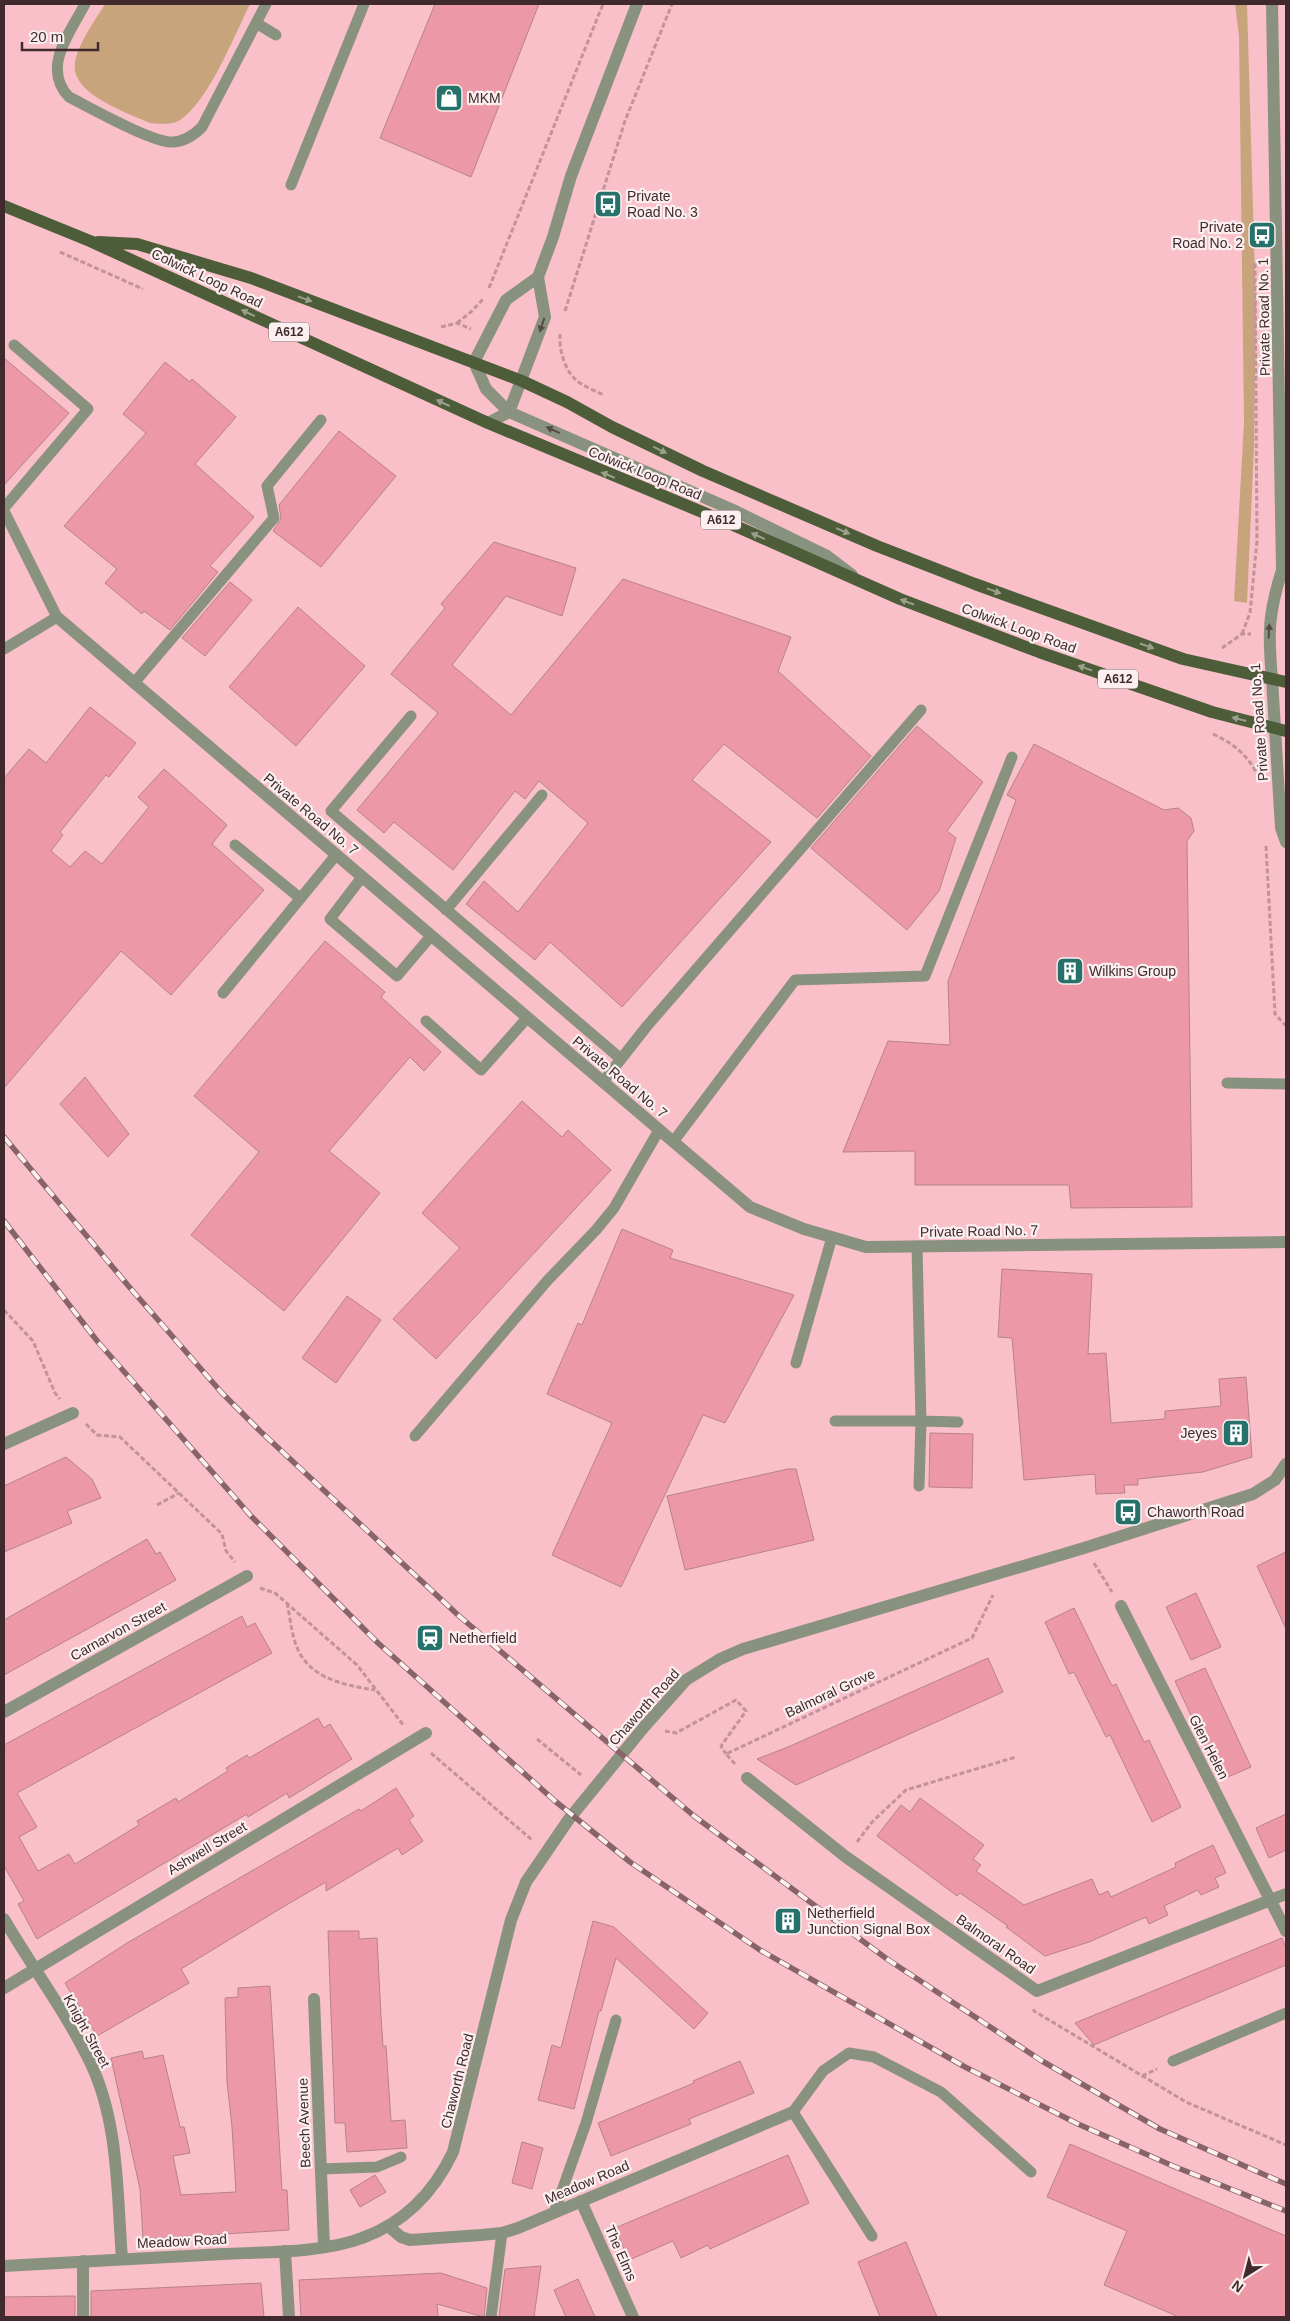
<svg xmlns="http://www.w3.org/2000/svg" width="1290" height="2321" viewBox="0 0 1290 2321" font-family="Arial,sans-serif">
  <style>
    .green { fill: #c8a47d }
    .building { fill: #ed98a7; stroke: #b7828b }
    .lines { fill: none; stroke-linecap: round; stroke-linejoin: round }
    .path { stroke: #c2939a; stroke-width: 3; stroke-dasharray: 5 2.5; stroke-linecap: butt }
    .service { stroke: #89927f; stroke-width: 11 }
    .minor { stroke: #89927f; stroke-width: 12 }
    .tertiary { stroke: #89927f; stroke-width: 12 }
    .primary { stroke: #4d5d3a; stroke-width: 12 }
    .rail-casing { stroke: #886369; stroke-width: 5.5 }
    .rail { stroke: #fbeff0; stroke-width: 4; stroke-dasharray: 11; stroke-linecap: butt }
    .oneway { fill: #9b9f8c }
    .oneway2 { fill: #574946 }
    .labels { text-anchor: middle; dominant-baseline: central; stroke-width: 4.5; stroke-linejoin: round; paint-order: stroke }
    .shield { fill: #fbeff0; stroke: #796568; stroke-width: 1 }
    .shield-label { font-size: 12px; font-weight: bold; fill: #412a2e }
    .poi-label { font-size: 14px; fill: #412a2e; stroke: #fbeff0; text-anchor: start }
    .street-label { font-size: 14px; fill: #412a2e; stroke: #fbeff0 }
  </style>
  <rect width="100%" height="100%" fill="#fac0c9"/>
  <path class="green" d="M105 4H250C234 36 209 101 180 120 173 125 158 124 150 123 128 113 70 94 75 63 78 43 95 21 105 4Z
    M1235 4H1247L1256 309 1254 447 1247 603 1234 601 1244 422 1239 36Z"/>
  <path class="building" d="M435 4H539L471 177 380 138Z
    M4 358 69 413 4 485Z
    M165 362 190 382 192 379 236 417 195 464 254 517 210 566 218 572 170 630 144 611 142 614 105 583 117 569 64 526 146 433 123 414Z
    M339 431 396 476 321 567 273 531 281 519 279 505Z
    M494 542 576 568 562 616 506 596 452 665 511 715 623 579 791 637 778 671 871 756 817 818 724 744 692 780 771 842 622 1007 550 942 535 960 466 904 484 881 518 912 588 823 539 781 525 799 515 791 453 870 394 822 384 833 357 810 438 713 391 674 445 608 441 604Z
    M230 582 252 600 205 656 182 638Z
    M298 607 365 666 296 746 229 687Z
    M90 707 136 743 109 777 106 775 60 832 63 835 51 851 70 867 85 851 102 864 149 807 138 797 164 769 227 825 212 844 264 890 171 995 121 951 4 1088V778L29 749 46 763Z
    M917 726 983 782 947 831 956 838 939 891 907 930 811 848Z
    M1034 744 1164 810 1178 808 1191 818 1194 831 1187 841 1192 1207 1071 1208 1069 1185H915V1151L843 1152 888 1041 950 1045 948 981 1016 800 1007 795Z
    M325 941 385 992 381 997 441 1052 424 1071 410 1057 329 1151 380 1193 284 1311 191 1235 259 1152 194 1096Z
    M85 1077 129 1134 108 1157 60 1104Z
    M522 1101 562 1137 568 1130 611 1170 436 1359 393 1319 460 1248 422 1213Z
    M622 1229 673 1250 670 1258 794 1295 725 1423 703 1415 621 1587 552 1555 612 1423 547 1394 578 1323 582 1325Z
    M1002 1269 1092 1274 1088 1354 1106 1353 1111 1423 1165 1419V1411L1221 1406 1219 1379 1246 1377 1252 1457 1203 1472 1138 1479V1485H1124L1125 1493 1096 1494 1095 1474 1024 1480 1012 1338 998 1337Z
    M347 1296 381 1320 336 1383 302 1358Z
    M930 1433 973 1434 972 1488 929 1487Z
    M66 1457 92 1479 101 1498 67 1511 72 1523 4 1552V1486Z
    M788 1469H796L814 1540 685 1570 667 1496Z
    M147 1539 156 1554 160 1552 176 1580 4 1675V1620Z
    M1286 1552V1629L1257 1566Z
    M1196 1593 1221 1647 1191 1660 1166 1607Z
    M1074 1608 1112 1686 1116 1684 1144 1742 1149 1740 1181 1807 1152 1822 1110 1735 1106 1737 1074 1672 1069 1674 1045 1622Z
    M242 1616 247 1627 255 1623 272 1653 17 1793 37 1827 19 1837 38 1871 69 1854 75 1864 139 1825 137 1821 176 1798 178 1802 228 1771 226 1768 247 1755 249 1758 318 1718 324 1728 330 1724 352 1759 289 1798 287 1793 248 1817 247 1814 37 1939 18 1904 24 1901 4 1866V1745Z
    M988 1658 1003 1692 796 1785 757 1759 788 1747Z
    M1205 1668 1251 1767 1221 1780 1175 1681Z
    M396 1788 414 1816 409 1820 423 1841 402 1855 398 1848 326 1891V1882L283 1907 181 1969 189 1983 97 2036 65 1983 127 1943 359 1809 361 1811Z
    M920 1798 984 1845 973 1859 981 1865 976 1871 1024 1905 1092 1879 1099 1895 1108 1891 1111 1897 1176 1867 1175 1863 1213 1845 1226 1873 1215 1878 1219 1887 1201 1895 1198 1890 1164 1906 1168 1915 1149 1924 1146 1917 1089 1942 1045 1956 1006 1927 1008 1926 960 1893 957 1896 877 1836 901 1805 910 1812Z
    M1286 1814V1850L1269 1858 1256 1828Z
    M593 1921 614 1927 708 2013 694 2029 616 1958 601 2011H599L574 2109 538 2100 552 2045 561 2048Z
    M328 1931H359V1939L377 1938 381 2016 383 2046H386L391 2121 405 2120 407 2148 347 2152 345 2123H335Z
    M1282 1938 1286 1948V1965L1127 2031 1094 2045 1075 2023Z
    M270 1986 282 2190H287L289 2230 143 2239 140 2189 111 2058 142 2051 144 2059 163 2055 180 2127H184L190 2153 173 2156 181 2195 236 2192 232 2127 227 2082 225 1998 238 1997V1988Z
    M740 2061 754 2093 689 2119 691 2124 611 2156 598 2123 694 2083 693 2081Z
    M522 2142 543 2148 532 2189 512 2183Z
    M1070 2144 1286 2236V2317H1179L1104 2285 1127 2231 1047 2197Z
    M788 2155 809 2203 710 2249 708 2245 681 2258 673 2241 629 2260 615 2228Z
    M375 2175 386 2192 360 2207 350 2190Z
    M906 2242 937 2317H880L858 2262Z
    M541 2266 534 2317H499L505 2269Z
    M441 2273 487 2288 484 2317 437 2304 438 2317H301L299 2280Z
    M578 2279 595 2317H566L554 2290Z
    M261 2283 264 2317H91V2291Z
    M75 2296V2317H4V2297Z"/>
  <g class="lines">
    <path class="path" d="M60 252 143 289
      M489 288 603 4
      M565 311 625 121 672 4
      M457 323 472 311 484 298
      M441 327 457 323 471 329
      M560 334C559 349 564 369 576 380 583 386 595 391 604 395
      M1242 634 1250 613 1257 541 1255 261
      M1222 648 1242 634H1251
      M1213 734C1232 743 1247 754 1257 774
      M1266 846 1275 1014 1286 1026
      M4 1310 33 1341 55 1393 60 1399
      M86 1424 97 1435 120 1437 222 1534 226 1551 235 1562
      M157 1505 179 1493
      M1094 1563 1112 1592
      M260 1588 275 1593 357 1665 404 1726
      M287 1603C290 1616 291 1630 295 1642 306 1678 343 1685 375 1690
      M665 1731 676 1733 736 1700 746 1711 721 1746 726 1754
      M537 1739 581 1775
      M431 1753 532 1840
      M735 1764 726 1754 972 1638 993 1595
      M857 1842 872 1822 906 1790 1016 1757
      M1034 2009V2011L1186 2102 1286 2145
      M1142 2076 1157 2069"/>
    <path class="service" d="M85 4C70 33 41 68 69 97 91 108 151 142 172 142 185 142 194 135 202 127L266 4
      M256 23 276 35
      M291 185 364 4
      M4 508 88 409 14 345
      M4 511 57 617 4 649
      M134 683 274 518 267 486 321 420
      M411 716 331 811 621 1059
      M235 845 300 898
      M362 877 330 919 397 976 431 936
      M446 910 542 795
      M223 993 336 855
      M426 1021 481 1070 527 1018
      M603 1082 647 1026 921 710
      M1227 1083 1286 1084
      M673 1142 795 980 925 976 1012 757
      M796 1363 832 1237
      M835 1421H921L917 1246
      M415 1436 547 1281 596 1230 614 1208 659 1130
      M919 1486 921 1421 958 1422
      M1173 2061 1286 2013
      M321 2169 377 2167 401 2157
      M554 2213 586 2123 616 2020
      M872 2236 793 2112 823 2071 849 2053 874 2057 941 2092 1031 2172
      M491 2317 502 2233"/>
    <path class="minor" d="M1272 4 1282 570C1268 615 1268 633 1272 679
      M57 617 750 1207 804 1229 866 1247 1286 1242
      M4 1444 73 1413
      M1121 1606 1286 1931
      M4 1712 247 1576
      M747 1778 846 1857 1037 1991 1286 1894
      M4 1919C32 1967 66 2012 90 2062 119 2121 117 2195 122 2259
      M4 1988 426 1733
      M314 1999 324 2246
      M581 2201 633 2317
      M388 2226 401 2237 410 2240 481 2235 502 2233 518 2228 793 2112
      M285 2251 289 2317
      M83 2261V2317"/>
    <path class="tertiary" d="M538 277 506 300 474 362 486 389 509 412 733 510 827 556 852 575
      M488 423 509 412 545 317 538 277 553 237 571 176 637 4
      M1272 679 1281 828 1286 842
      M4 2266C77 2262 150 2258 223 2254 265 2252 323 2253 362 2238 404 2223 434 2192 453 2152L511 1920 526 1882 569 1819 644 1727 686 1680 720 1659 743 1649 1084 1548 1253 1494 1275 1480 1286 1464"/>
    <path class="primary" d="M4 206 90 241 488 423 731 524 900 599 1039 652 1212 712 1286 731
      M98 242 137 244 251 278 522 381 567 402 612 427 703 471 877 546 975 584 1183 659 1286 682"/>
    <g class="rail-casing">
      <path id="rail" d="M4 1137 131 1289 222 1393 260 1431 458 1615 694 1816 887 1959 1042 2061 1160 2129 1286 2184
        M4 1221 98 1342 251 1516 378 1643 555 1801 630 1862 760 1950 965 2067 1078 2124 1173 2166 1286 2211"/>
    </g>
    <use href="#rail" class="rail"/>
  </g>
  <defs><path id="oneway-solid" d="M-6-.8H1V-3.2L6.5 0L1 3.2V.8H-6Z" transform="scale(1.25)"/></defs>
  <g class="oneway">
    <use href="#oneway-solid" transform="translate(305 299) rotate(20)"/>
    <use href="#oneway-solid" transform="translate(248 313) rotate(-155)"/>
    <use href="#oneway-solid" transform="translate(443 403) rotate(-155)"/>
    <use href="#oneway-solid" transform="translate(660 450) rotate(26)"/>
    <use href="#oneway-solid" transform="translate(608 475) rotate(-158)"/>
    <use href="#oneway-solid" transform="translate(843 531) rotate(23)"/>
    <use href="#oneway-solid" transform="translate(758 536) rotate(-156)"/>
    <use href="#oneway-solid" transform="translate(994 591) rotate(20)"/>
    <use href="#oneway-solid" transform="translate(907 602) rotate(-159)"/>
    <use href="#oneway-solid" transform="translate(1147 646) rotate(19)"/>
    <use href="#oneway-solid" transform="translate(1085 668) rotate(-161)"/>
    <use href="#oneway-solid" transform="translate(1239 719) rotate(-165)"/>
  </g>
  <g class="oneway2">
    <use href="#oneway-solid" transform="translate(542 325) rotate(109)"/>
    <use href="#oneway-solid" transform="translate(553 430) rotate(-155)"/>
    <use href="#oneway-solid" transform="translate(1269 631) rotate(-87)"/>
  </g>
  <defs>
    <g id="shop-square" transform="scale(1.4375)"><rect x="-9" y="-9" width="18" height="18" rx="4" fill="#27716b" stroke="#fbeff0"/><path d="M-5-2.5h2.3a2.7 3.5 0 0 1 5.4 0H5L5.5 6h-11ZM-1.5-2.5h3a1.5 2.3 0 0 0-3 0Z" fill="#fff"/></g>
    <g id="bus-square" transform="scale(1.4375)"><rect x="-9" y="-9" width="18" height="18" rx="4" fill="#27716b" stroke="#fbeff0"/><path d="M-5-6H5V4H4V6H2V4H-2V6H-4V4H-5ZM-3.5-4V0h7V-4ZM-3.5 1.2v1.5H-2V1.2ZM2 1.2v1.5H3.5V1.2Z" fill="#fff"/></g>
    <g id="building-square" transform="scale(1.4375)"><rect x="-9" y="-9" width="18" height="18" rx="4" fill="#27716b" stroke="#fbeff0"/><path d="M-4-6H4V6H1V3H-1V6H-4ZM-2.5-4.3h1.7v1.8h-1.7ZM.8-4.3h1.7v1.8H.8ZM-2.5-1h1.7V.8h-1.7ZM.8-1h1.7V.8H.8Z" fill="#fff"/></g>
    <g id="station-square" transform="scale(1.4375)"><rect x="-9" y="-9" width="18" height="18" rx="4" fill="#27716b" stroke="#fbeff0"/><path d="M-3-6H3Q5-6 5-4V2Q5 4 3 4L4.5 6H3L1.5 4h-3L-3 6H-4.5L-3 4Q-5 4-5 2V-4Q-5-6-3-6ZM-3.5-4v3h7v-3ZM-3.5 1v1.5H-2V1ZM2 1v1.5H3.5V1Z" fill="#fff"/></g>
  </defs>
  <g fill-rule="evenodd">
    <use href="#shop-square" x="449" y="98"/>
    <use href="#bus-square" x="608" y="204"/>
    <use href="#bus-square" x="1262" y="235"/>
    <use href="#building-square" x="1070" y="971"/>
    <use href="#building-square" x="1236" y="1433"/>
    <use href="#bus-square" x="1128" y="1512"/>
    <use href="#station-square" x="430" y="1638"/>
    <use href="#building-square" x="788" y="1921"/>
  </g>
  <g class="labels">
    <g class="shield">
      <rect x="269" y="322.5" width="40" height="19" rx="4"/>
      <rect x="701" y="510.5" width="40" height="19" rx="4"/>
      <rect x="1098" y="669.5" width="40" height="19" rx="4"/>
    </g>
    <g class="shield-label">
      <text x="289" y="332">A612</text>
      <text x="721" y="520">A612</text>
      <text x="1118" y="679">A612</text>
    </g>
    <g class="poi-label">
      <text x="468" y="98">MKM</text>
      <text x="627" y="196">Private<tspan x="627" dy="16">Road No. 3</tspan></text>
      <text x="1243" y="227" text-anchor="end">Private<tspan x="1243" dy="16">Road No. 2</tspan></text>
      <text x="1089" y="971">Wilkins Group</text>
      <text x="1217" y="1433" text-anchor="end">Jeyes</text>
      <text x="1147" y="1512">Chaworth Road</text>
      <text x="449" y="1638">Netherfield</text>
      <text x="807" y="1913">Netherfield<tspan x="807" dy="16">Junction Signal Box</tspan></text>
    </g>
    <g class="street-label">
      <text transform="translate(207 278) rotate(25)">Colwick Loop Road</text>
      <text transform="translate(1264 317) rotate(-91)">Private Road No. 1</text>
      <text transform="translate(645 473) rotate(22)">Colwick Loop Road</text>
      <text transform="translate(1019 628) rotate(20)">Colwick Loop Road</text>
      <text transform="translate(1259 722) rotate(-94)">Private Road No. 1</text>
      <text transform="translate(311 814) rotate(40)">Private Road No. 7</text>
      <text transform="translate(620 1077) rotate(40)">Private Road No. 7</text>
      <text transform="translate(979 1231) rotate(-1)">Private Road No. 7</text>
      <text transform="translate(118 1631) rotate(-29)">Carnarvon Street</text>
      <text transform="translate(830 1693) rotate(-25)">Balmoral Grove</text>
      <text transform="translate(644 1707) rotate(-48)">Chaworth Road</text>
      <text transform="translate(1209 1747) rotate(63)">Glen Helen</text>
      <text transform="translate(207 1848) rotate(-31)">Ashwell Street</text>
      <text transform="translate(996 1944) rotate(35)">Balmoral Road</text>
      <text transform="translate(87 2031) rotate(61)">Knight Street</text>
      <text transform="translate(457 2081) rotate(-76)">Chaworth Road</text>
      <text transform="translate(304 2123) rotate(-92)">Beech Avenue</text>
      <text transform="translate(587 2182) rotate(-23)">Meadow Road</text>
      <text transform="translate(182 2241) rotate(-3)">Meadow Road</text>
      <text transform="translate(621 2253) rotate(66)">The Elms</text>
    </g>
  </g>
  <rect width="1290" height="2321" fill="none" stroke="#412a2e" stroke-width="10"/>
  <g transform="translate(1245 2276) rotate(216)" stroke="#fbeff0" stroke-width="4" paint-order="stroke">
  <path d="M0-4L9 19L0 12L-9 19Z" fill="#412a2e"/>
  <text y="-8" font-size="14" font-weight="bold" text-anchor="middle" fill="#412a2e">N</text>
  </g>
  <path d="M22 42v8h76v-8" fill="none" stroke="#412a2e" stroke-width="2.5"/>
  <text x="30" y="42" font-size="15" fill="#412a2e" stroke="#fbeff0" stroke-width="4" paint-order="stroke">20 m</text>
</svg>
